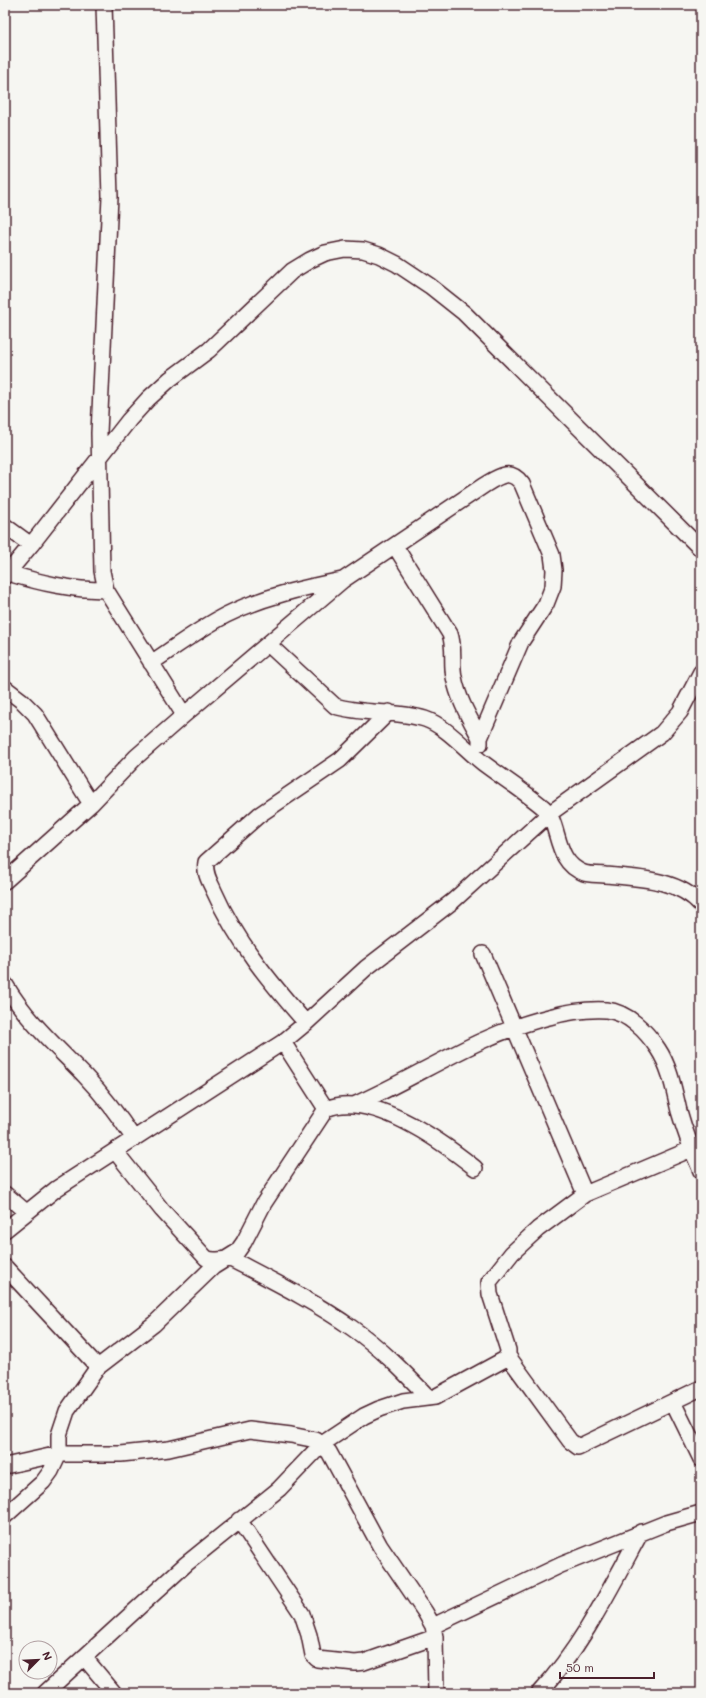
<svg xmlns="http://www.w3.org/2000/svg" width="706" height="1698" viewBox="0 0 706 1698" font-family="Mali,sans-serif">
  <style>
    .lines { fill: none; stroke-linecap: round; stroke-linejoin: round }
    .minor-casing { stroke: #4a1f2b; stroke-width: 18 }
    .minor { stroke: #f6f6f2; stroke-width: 15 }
  </style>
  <rect width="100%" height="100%" fill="#f6f6f2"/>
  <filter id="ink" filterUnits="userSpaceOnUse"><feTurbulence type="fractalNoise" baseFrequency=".025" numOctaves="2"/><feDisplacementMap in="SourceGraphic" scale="8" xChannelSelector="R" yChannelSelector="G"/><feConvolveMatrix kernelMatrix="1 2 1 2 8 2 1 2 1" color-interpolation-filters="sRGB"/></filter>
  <g filter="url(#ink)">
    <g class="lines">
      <g class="minor-casing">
        <path id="minor" d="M104 5 110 197 99 433 102 571 106 590 184 715
          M5 526 31 545
          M395 546 450 634C455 648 451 663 454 677 458 699 470 719 480 738V744
          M8 573C41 583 71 590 106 590
          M5 576 31 545 129 420 148 399 170 379 209 350 292 271 310 260 325 253 345 249 363 250 379 255 397 264 430 286 464 313 701 549
          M268 644 335 706C364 715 396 710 425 719 446 726 466 750 483 763 503 778 525 792 544 808 561 823 553 862 584 873 590 875 599 874 605 875 638 878 679 879 701 905
          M151 663C175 647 199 629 226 615 262 597 302 588 342 580
          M5 688 22 701 35 714 91 804
          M5 881 91 804 136 757 184 715 343 580 483 486C498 477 510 467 522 484L552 555 554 570 553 586 546 604 521 642 480 738
          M483 954 585 1194
          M5 984C26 1020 57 1047 85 1076 104 1096 119 1116 134 1139
          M306 1023C270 982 236 941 214 891 210 882 204 873 206 862L259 815 340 760 389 712
          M283 1042 326 1109
          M354 1105C422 1075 476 1035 549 1017 567 1012 587 1009 606 1010 628 1012 647 1032 658 1049 670 1067 674 1090 679 1111 685 1132 692 1151 701 1171
          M115 1151 162 1210 206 1258C215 1263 223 1257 233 1260 273 1281 315 1302 352 1328 381 1348 405 1373 429 1398
          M5 1194 26 1212
          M5 1230 56 1189 283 1042 306 1023 366 968 453 901 549 814 662 733 680 712 701 672
          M5 1267 98 1367
          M508 1356 570 1441 578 1447 701 1388
          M673 1402 701 1459
          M5 1466 59 1454H121L169 1449 250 1430 291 1435 316 1440 329 1452 380 1546 425 1612 433 1626 435 1637 436 1693
          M5 1516 43 1482 51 1471 59 1454V1435L67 1411 98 1367 154 1324 213 1267 237 1252 244 1242 264 1203 326 1109C371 1090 441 1141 475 1168
          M239 1520 302 1614 309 1635 313 1655 317 1659 355 1663 364 1662 435 1637
          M433 1626 561 1565 666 1523 701 1513
          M84 1657 114 1693
          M45 1693 186 1564 279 1489 322 1444 364 1416 379 1409 403 1401 435 1397 505 1359 508 1353V1350L490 1294 489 1282 512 1253 538 1229 585 1194 701 1145
          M539 1693C582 1647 611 1587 641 1532"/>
      </g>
      <use href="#minor" class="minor"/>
    </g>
  </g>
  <rect width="706" height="1698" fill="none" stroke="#f6f6f2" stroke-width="20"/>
  <rect x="10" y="10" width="686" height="1678" fill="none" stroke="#4a1f2b" stroke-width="1.5" filter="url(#ink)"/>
  <g transform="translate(38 1660) rotate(66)"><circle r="19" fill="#f6f6f2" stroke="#b1a0a2"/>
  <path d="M0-3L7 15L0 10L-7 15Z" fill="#4a1f2b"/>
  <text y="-6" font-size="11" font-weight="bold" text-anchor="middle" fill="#4a1f2b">N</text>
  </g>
  <path d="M560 1672v6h94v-6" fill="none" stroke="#4a1f2b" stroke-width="2"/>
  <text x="566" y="1672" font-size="12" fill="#4a1f2b" stroke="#f6f6f2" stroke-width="3" paint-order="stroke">50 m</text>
</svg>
